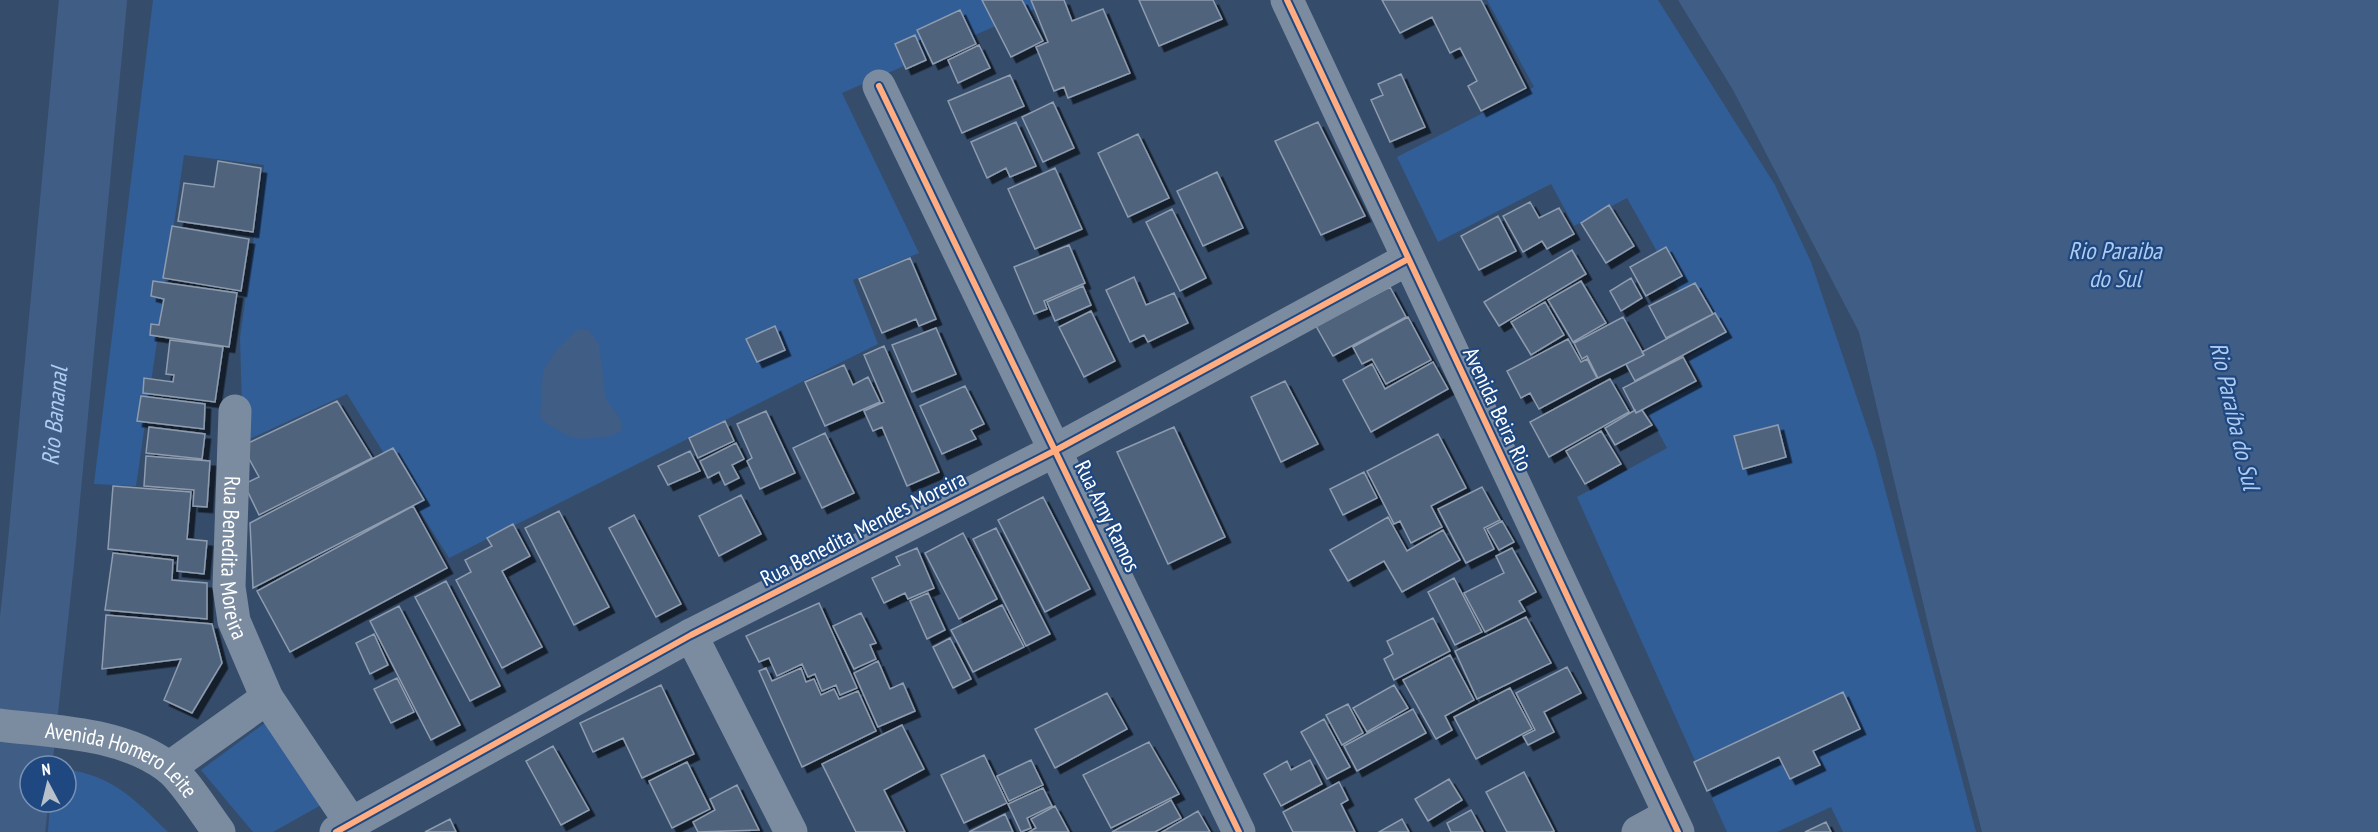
<svg xmlns="http://www.w3.org/2000/svg" width="2378" height="832" viewBox="0 0 2378 832" font-family="'PT Sans Narrow',sans-serif">
  <style>
    .green { fill: #325e98 }
    .water { fill: #3f5d85 }
    .lines { fill: none; stroke-linecap: round; stroke-linejoin: round }
    .river { stroke: #3f5d85; stroke-width: 68 }
    .building { fill: #50637c; stroke: #8e9caf; stroke-width: 1.5; filter: url(#shadow) }
    .minor { stroke: #7b8ca1; stroke-width: 33 }
    .tertiary { stroke: #7b8ca1; stroke-width: 33 }
    .cycleway-casing { stroke: #1f4881; stroke-width: 10 }
    .cycleway { stroke: #ffac80; stroke-width: 6 }
    .labels { text-anchor: middle; dominant-baseline: central; stroke-width: 4.5; stroke-linejoin: round; paint-order: stroke }
    .street-label { font-size: 22px; fill: #fff; stroke: #1f4881 }
    .water-label { font-size: 24px; font-style: italic; fill: #afccf0; stroke: #1f4881 }
  </style>
  <defs>
    <filter id="shadow"><feDropShadow dx="5.5" dy="5.5" stdDeviation="0" flood-color="#0009"/></filter>
  </defs>
  <rect width="100%" height="100%" fill="#354c6b"/>
  <path class="green" d="M153 0H1055L842 93 919 253 853 280 878 344 449 558 347 394 243 442 240 338 264 165 184 155 136 486 94 484Z
    M1487 0H1658L1775 185 1811 262 1875 451 1976 832H1843L1831 807 1777 832H1727L1577 497 1667 448 1647 411 1702 383 1687 357 1709 344 1627 198 1574 226 1551 184 1438 242 1397 157 1534 87Z
    M269 720 323 804 273 832H253L201 770Z
    M66 769C115 777 134 799 168 832H48L50 802H66Z"/>
  <path class="water" d="M1678 0H2378V832H1982L1933 645 1859 332 1733 90Z
    M588 329 599 345 606 399 622 421 621 431 612 436 581 439 570 437 545 423 540 416 543 370 555 352 577 330Z"/>
  <g class="lines">
    <path class="river" id="s1" d="M11 832 40 563 93 0"/>
  </g>
  <path class="building" d="M982 0H1022L1043 41 1011 57Z
    M1031 0H1064L1072 21 1103 9 1130 73 1068 98 1064 87 1054 91 1036 47 1048 42Z
    M1139 0H1213L1222 19 1159 46Z
    M1382 0H1481L1526 88 1481 111 1468 86 1477 81 1460 48 1450 53 1432 17 1400 33Z
    M960 10 976 44 933 64 917 30Z
    M915 35 926 60 906 69 895 44Z
    M979 45 990 68 958 83 948 60Z
    M1401 74 1425 127 1390 142 1371 100 1383 95 1378 84Z
    M1010 75 1024 106 962 133 948 101Z
    M1053 102 1074 148 1043 162 1022 117Z
    M1016 122 1036 166 1010 177 1006 168 987 178 971 142Z
    M1318 122 1365 216 1321 235 1275 141Z
    M1138 134 1169 198 1128 217 1098 153Z
    M218 161 261 168 253 232 178 221 184 183 214 187Z
    M1055 168 1082 229 1035 249 1008 189Z
    M1217 172 1243 228 1203 246 1177 191Z
    M1530 202 1539 218 1559 208 1574 234 1547 249 1542 241 1523 252 1503 216Z
    M1609 205 1634 246 1606 263 1581 223Z
    M1172 209 1206 278 1180 291 1146 222Z
    M1498 216 1516 251 1479 270 1461 236Z
    M172 226 249 239 241 291 163 278Z
    M1069 245 1085 283 1044 301 1047 309 1034 314 1014 267Z
    M1666 247 1682 276 1646 296 1630 267Z
    M1572 250 1586 274 1499 326 1484 302Z
    M910 258 936 319 919 326 916 319 882 333 859 279Z
    M1134 277 1146 305 1174 293 1188 323 1148 342 1144 335 1130 342 1106 290Z
    M1631 278 1642 298 1621 311 1610 291Z
    M153 281 237 293 229 347 150 335 151 324 159 325 164 299 151 296Z
    M1581 281 1606 323 1573 342 1548 300Z
    M1695 283 1713 314 1666 338 1649 306Z
    M1083 286 1091 305 1055 321 1047 302Z
    M1390 287 1406 317 1333 356 1316 326Z
    M1545 302 1564 335 1531 355 1511 322Z
    M1091 311 1115 361 1084 377 1059 327Z
    M1715 313 1726 332 1635 381 1626 364 1644 355 1642 352Z
    M1408 317 1431 360 1386 384 1372 359 1362 364 1353 347Z
    M1623 317 1644 355 1598 378 1587 356 1582 359 1574 343Z
    M775 326 785 350 757 362 746 339Z
    M936 328 956 374 912 392 892 345Z
    M1568 339 1581 362 1587 359 1597 378 1539 409 1530 393 1521 398 1507 371Z
    M170 340 223 347 215 402 143 393 144 378 173 382 174 375 166 374Z
    M884 346 939 472 907 486 882 427 873 431 864 411 884 402 864 355Z
    M1683 357 1696 381 1636 413 1623 388Z
    M1433 362 1448 389 1371 432 1343 380 1372 364 1385 389Z
    M844 365 853 385 868 377 880 402 825 426 805 382Z
    M1610 379 1629 412 1549 457 1530 422Z
    M1285 381 1318 444 1281 462 1251 397Z
    M965 386 984 424 971 430 976 439 942 454 920 406Z
    M141 396 205 404 204 429 137 421Z
    M337 401 372 458 259 515 244 484 259 477 242 446Z
    M1635 410 1636 413 1642 410 1652 425 1615 445 1605 428Z
    M766 411 795 473 760 489 747 461 752 458 737 424Z
    M725 421 734 441 698 458 689 438Z
    M1778 425 1786 457 1743 469 1734 436Z
    M149 427 205 434 202 459 146 453Z
    M1174 427 1225 537 1168 564 1117 452Z
    M1601 431 1621 464 1585 484 1566 451Z
    M825 433 854 493 822 508 793 448Z
    M1438 434 1466 488 1431 506 1442 527 1411 543 1400 521 1394 524 1367 471Z
    M736 443 744 459 732 465 739 478 725 485 719 472 708 478 700 461Z
    M393 448 424 500 253 588 250 523Z
    M690 451 700 471 668 485 658 466Z
    M146 456 210 461 207 507 193 506 194 490 144 486Z
    M1364 472 1377 498 1343 515 1330 489Z
    M113 486 191 492 187 539 207 541 204 574 177 571 178 556 108 549Z
    M1482 487 1500 520 1484 528 1494 549 1466 563 1438 509Z
    M741 495 761 534 719 556 699 516Z
    M1043 497 1090 589 1045 612 998 520Z
    M413 506 447 568 290 652 257 591Z
    M559 511 609 607 574 625 525 528Z
    M634 515 681 604 656 617 609 528Z
    M1388 517 1407 551 1443 530 1460 560 1402 592 1384 561 1348 581 1330 550Z
    M1502 521 1514 542 1499 550 1487 529Z
    M513 524 530 556 502 571 542 647 502 668 456 580 471 572 465 560 492 546 487 538Z
    M996 528 1050 634 1026 646 973 539Z
    M963 533 997 599 959 619 925 553Z
    M917 548 934 588 908 599 905 593 884 603 872 578 900 565 896 557Z
    M1512 548 1536 592 1519 601 1525 611 1485 632 1464 593 1504 573 1496 556Z
    M113 553 173 560 172 580 207 583V619L105 610Z
    M1454 578 1482 632 1455 645 1428 592Z
    M446 581 500 686 470 701 415 597Z
    M928 593 945 630 927 639 910 601Z
    M819 603 857 688 840 695 836 685 822 691 815 674 808 677 802 664 777 676 769 658 759 662 746 636Z
    M1002 605 1024 647 973 672 951 630Z
    M399 606 460 725 431 740 370 621Z
    M861 613 876 643 870 645 876 659 854 669 833 626Z
    M106 615 212 624 222 663 192 713 164 700 181 659 102 669Z
    M1526 617 1551 663 1477 699 1455 651Z
    M1433 618 1450 651 1394 680 1384 659 1393 654 1387 641Z
    M374 634 388 665 370 674 356 643Z
    M950 638 971 679 953 688 933 647Z
    M1450 655 1474 700 1445 716 1452 730 1436 739 1403 680Z
    M878 661 890 689 903 683 915 711 878 727 854 673Z
    M1567 667 1581 693 1544 712 1554 732 1528 745 1523 736 1535 730 1516 693Z
    M766 668 772 681 801 668 806 682 814 679 821 695 834 689 839 699 858 691 876 731 802 767 759 671Z
    M397 678 414 712 391 723 374 689Z
    M661 685 694 754 642 778 623 738 593 752 580 723Z
    M1394 685 1408 708 1367 732 1353 708Z
    M1510 688 1532 729 1476 759 1454 717Z
    M1843 692 1860 729 1813 751 1820 765 1790 779 1779 757 1707 791 1694 762Z
    M1107 693 1127 729 1055 768 1035 729Z
    M1348 704 1363 733 1342 745 1326 715Z
    M1413 709 1426 733 1357 771 1344 746Z
    M1324 719 1350 767 1327 779 1301 732Z
    M902 725 924 769 884 790 905 832H856L822 764Z
    M1149 742 1179 794 1111 828 1083 775Z
    M553 746 589 810 561 825 526 761Z
    M984 755 1007 803 964 823 941 775Z
    M1031 760 1043 785 1009 801 997 776Z
    M1310 760 1322 784 1281 806 1264 774 1287 761 1291 770Z
    M687 762 710 809 672 828 649 781Z
    M1524 772 1554 831 1551 832H1507L1486 792Z
    M1449 779 1462 800 1428 821 1415 799Z
    M1339 782 1348 800 1341 804 1355 832H1293L1283 812Z
    M737 785 759 830 698 832 693 822 715 810 710 799Z
    M1043 788 1052 806 1027 818 1031 828 1021 832 1008 804Z
    M1171 800 1181 818 1155 832H1112Z
    M1055 806 1069 832H1029L1036 828 1031 819Z
    M1471 810 1483 832H1451L1447 823Z
    M1198 811 1210 832H1162Z
    M1005 814 1013 832H969Z
    M450 819 456 832H425Z
    M1402 819 1409 832H1379Z
    M1826 822 1831 832H1805Z"/>
  <g class="lines">
    <g class="minor">
      <path d="M1287 0 1678 832"/>
      <path d="M879 86 1239 832"/>
      <path id="s2" d="M235 411 229 587 234 621 267 698 351 823"/>
      <path d="M691 635 791 832"/>
      <path d="M169 768 267 698"/>
      <path d="M336 832 691 635 1056 450 1408 259"/>
      <path d="M1638 832 1669 815"/>
    </g>
    <path class="tertiary" id="s3" d="M0 725C55 732 121 732 168 767 184 779 206 815 219 832"/>
    <g class="cycleway-casing">
      <path id="cycleway" d="M1287 0 1678 832
        M879 86 1239 832
        M336 832 691 635 1056 450 1408 259"/>
    </g>
    <use href="#cycleway" class="cycleway"/>
  </g>
  <g class="labels">
    <g class="street-label">
      <text transform="translate(1498 409) rotate(65)">Avenida Beira Rio</text>
      <text transform="translate(1108 516) rotate(64)">Rua Amy Ramos</text>
      <text transform="translate(863 528) rotate(-27)">Rua Benedita Mendes Moreira</text>
      <text stroke="none"><textPath href="#s2" startOffset="147">Rua Benedita Moreira</textPath></text>
      <text stroke="none"><textPath href="#s3" startOffset="129">Avenida Homero Leite</textPath></text>
    </g>
    <g class="water-label">
      <text x="2115" y="250">Rio Paraiba<tspan x="2115" dy="28">do Sul</tspan></text>
      <text stroke="none"><textPath href="#s1" startOffset="418">Rio Bananal</textPath></text>
      <text transform="translate(2235 416) rotate(77)">Rio Paraíba do Sul</text>
    </g>
  </g>
  <g transform="translate(48 784) rotate(353)"><circle r="28" fill="#1f4881" stroke="#7991b3" stroke-width="1.5"/>
  <path d="M0-4.5L10 22L0 15L-10 22Z" fill="#b8c0cb"/>
  <text y="-9" font-size="16" font-weight="bold" text-anchor="middle" fill="#ffffff">N</text>
  </g>
</svg>
